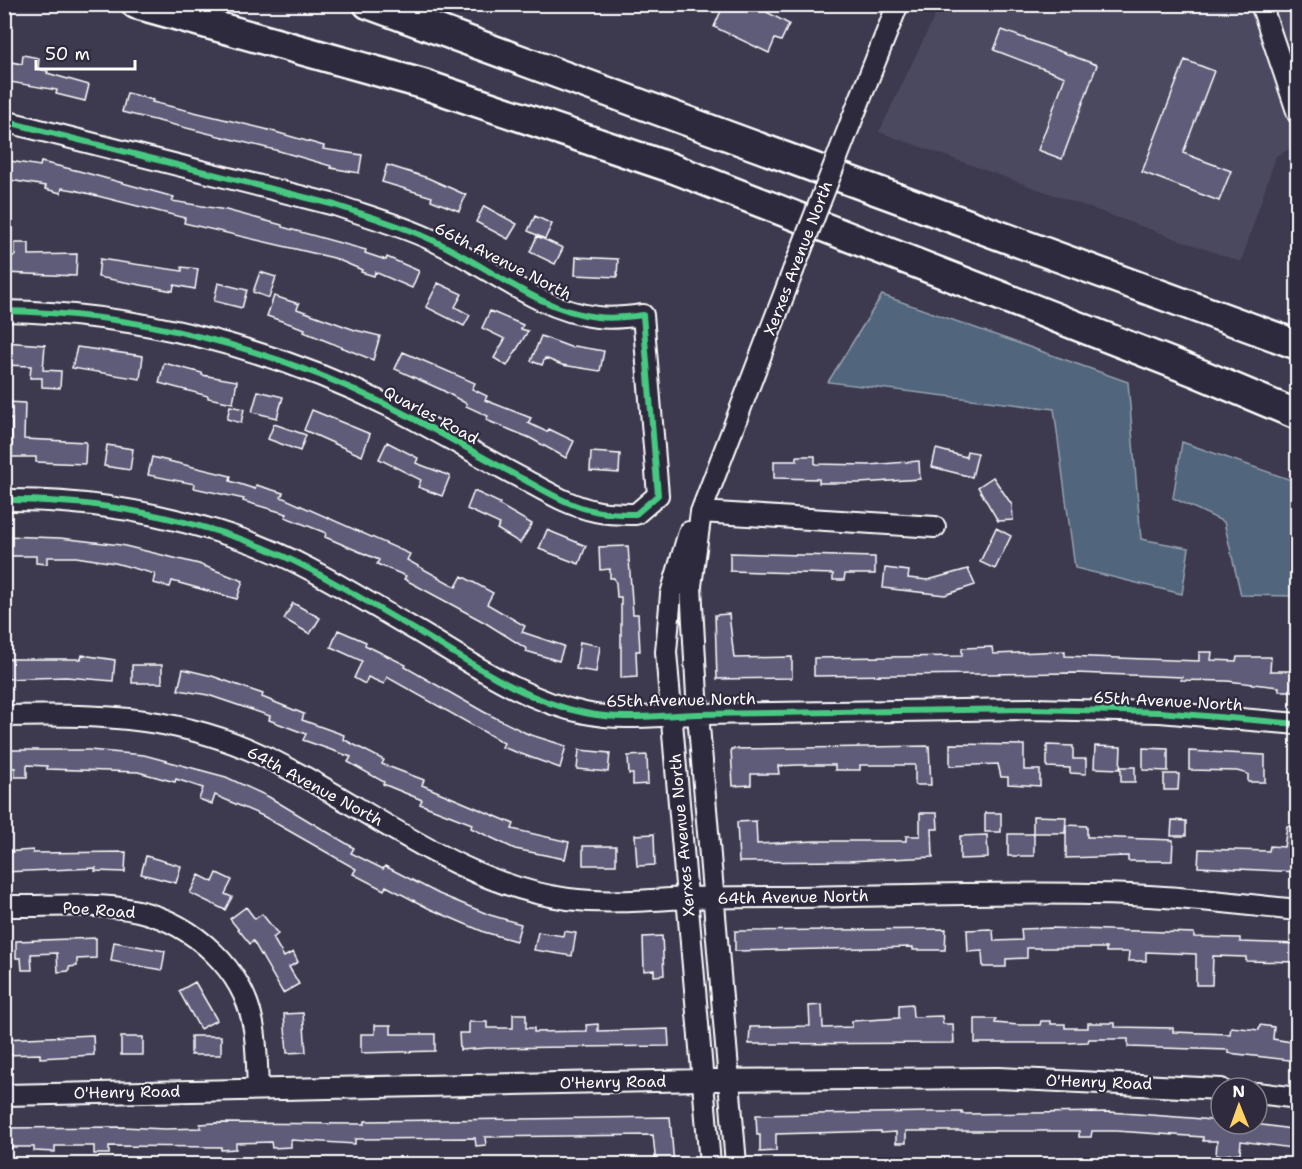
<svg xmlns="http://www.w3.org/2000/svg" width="1302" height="1169" viewBox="0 0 1302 1169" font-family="'Shantell Sans',sans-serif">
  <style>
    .built { fill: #4b485f }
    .water { fill: #51667c; stroke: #97a3b0; stroke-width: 1.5 }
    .building { fill: #5e5c79; stroke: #fff; stroke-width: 1.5 }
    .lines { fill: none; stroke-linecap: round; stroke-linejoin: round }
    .minor-casing { stroke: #fff; stroke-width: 24 }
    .highway-casing { stroke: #fff; stroke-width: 33 }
    .minor { stroke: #2f2a3d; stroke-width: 20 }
    .highway { stroke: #2f2a3d; stroke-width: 28 }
    .minor-bridge-casing { stroke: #fff; stroke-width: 24; stroke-linecap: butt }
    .minor-bridge { stroke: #2f2a3d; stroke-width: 20 }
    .cycleway-casing { stroke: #2f2a3d; stroke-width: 10 }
    .cycleway { stroke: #46c982; stroke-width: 6 }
    .labels { text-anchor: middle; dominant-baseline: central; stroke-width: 4.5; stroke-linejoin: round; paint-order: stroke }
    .street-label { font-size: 16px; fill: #fff; stroke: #2f2a3d }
  </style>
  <rect width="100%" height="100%" fill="#3d394f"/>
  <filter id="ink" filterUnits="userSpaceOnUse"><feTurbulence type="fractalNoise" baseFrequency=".0167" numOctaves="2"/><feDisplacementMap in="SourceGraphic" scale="12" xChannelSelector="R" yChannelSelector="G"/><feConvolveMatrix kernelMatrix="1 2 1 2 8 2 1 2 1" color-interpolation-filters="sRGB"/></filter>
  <g filter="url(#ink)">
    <path class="built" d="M940 5H1297V146L1276 156 1241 262 879 132Z"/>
    <path class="water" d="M882 295 1128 382 1141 539 1189 548 1182 594 1075 568 1054 409 828 382Z
      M1182 442 1297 482V596L1241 595 1224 522 1173 498Z"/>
    <path class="building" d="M724 4H752L789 24 781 41 775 39 769 53 714 27Z
      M1002 30 1097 65 1062 159 1038 150 1065 77 994 50Z
      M23 55 39 58 38 69 48 71 47 73 89 85 85 101 56 94 57 90 4 81 6 61 22 64Z
      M1185 60 1214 71 1183 153 1231 171 1219 201 1142 172Z
      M127 93 153 100 152 102 265 129 324 146 323 149 362 155 359 173 331 168V166L279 151 122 112Z
      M4 160 40 166 41 162 79 171 174 197 172 201 226 210 282 225V227L366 250 365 253 386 260 387 257 419 271 412 288 375 272 374 276 361 272 362 270 334 258 184 223 185 218 74 190 62 188 61 193 45 189 46 186 4 179Z
      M387 165 428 178 466 195 459 211 431 200 432 197 382 182Z
      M484 206 517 224 508 239 476 222Z
      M535 216 552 224 545 239 528 231Z
      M537 236 563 248 555 264 530 252Z
      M15 243H29V255L77 254 76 276 4 273V256H15Z
      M576 257 618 259 617 277 575 275Z
      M100 259 182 271V267L198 269 195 289 174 285 173 291 98 277Z
      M260 272 276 277 269 298 253 292Z
      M218 283 247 290 242 308 214 301Z
      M438 283 462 294 455 307 470 315 464 326 426 307Z
      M274 296 299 304 297 309 355 330 380 336 373 360 304 332 305 329 267 316Z
      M490 311 523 325 521 329 528 331 507 366 494 358 505 339 482 328Z
      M541 336 573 348 574 346 604 351 600 371 562 365 545 358 542 365 531 361Z
      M4 342 45 345 43 370 61 371 60 388 42 387V378H30L31 366 4 365Z
      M77 347 143 356 140 379 72 368Z
      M403 352 475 383 472 389 487 396 485 400 531 418 528 423 547 432 549 429 574 441 566 458 530 438 486 420 488 416 466 406 467 404 442 390 395 369Z
      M164 363 202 373V375L237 381 233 403 208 398V396L159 383Z
      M258 391 283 397 277 418 252 412Z
      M7 402 25 403 24 439 86 442 85 464 36 462V457H12V419H7Z
      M230 406 244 409 241 423 227 419Z
      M312 410 370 434 362 456 304 430Z
      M274 424 306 435 300 451 268 439Z
      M387 442 418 458 416 463 450 476 442 496 418 487 421 480 379 459Z
      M107 445 133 449 130 470 104 466Z
      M936 449 966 457 967 451 978 453 972 477 932 467Z
      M591 452 620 454 619 473 590 471Z
      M797 456H815V464L869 465 919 461 920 479 860 483H819V479L774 478V461H797Z
      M152 457 231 476 230 481 255 489 256 485 283 493 281 497 410 554 407 560 456 587 462 576 493 593 487 604 525 626 522 632 564 646 559 661 526 651 527 649 484 622 404 579 406 576 377 564 379 560 325 537 326 533 285 517 287 514 243 501 244 499 194 488 195 484 148 475Z
      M993 477 1012 505 1013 520 998 521 978 487Z
      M474 491 500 503 499 505 532 524 520 543 497 529 500 524 467 509Z
      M996 528 1011 536 995 569 980 562Z
      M547 530 586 546 579 564 539 549Z
      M4 536 60 538 121 545 199 564 243 581 237 599 172 581 170 587 153 583 155 574 115 563 76 557H47V564L36 563V556H4Z
      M628 546 633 614H638L640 651H636L637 677 621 678V597H617L616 583 614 578H610V569L600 570 599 547Z
      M730 553 875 557V574H845L844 580H833V574L730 571Z
      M885 568 909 571 908 578 928 580 968 569 975 585 945 595 883 588Z
      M293 603 320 618 310 634 284 619Z
      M729 614 734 658 792 657V678L717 679 715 615Z
      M338 630 366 642 365 645 406 665 405 667 484 712 528 734 566 746 560 768 502 747 504 743 387 677 384 684 368 677 365 684 354 678 362 661 331 647Z
      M580 642 600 646 596 672 576 669Z
      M992 647 993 654 1065 651V656L1199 661V652H1212L1211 660 1236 661 1237 657H1271L1270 671H1298V691H1279V687L1227 681 1181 680 1182 677 1075 673 814 676V658L962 656V648Z
      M82 655 115 660 113 681 66 677 4 679V659H81Z
      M132 665H162V683H132Z
      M183 669 212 676 263 694 262 697 304 714 302 720 344 735 343 739 384 760 382 764 424 780 422 785 514 824 512 829 569 842 565 859 515 849 471 828 472 824 420 804 422 800 383 784 384 782 348 762 351 757 303 740 306 734 269 720 270 716 208 695 178 690Z
      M950 744 1024 745V770H1040V786L1008 784V777H1001L998 764 950 766Z
      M1047 745 1073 746V759H1086V774L1070 773V768L1047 767Z
      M929 746 931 785H915V765H860V770H835V765H797L778 766 779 774H751V785L733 786 731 749Z
      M1095 746 1121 747 1120 769 1094 768Z
      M1143 748 1168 749V771L1143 770Z
      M6 750H89L144 755 226 777 269 797 354 848 351 853 383 869 385 866 439 894 490 915 521 924 516 941 484 932 430 909 386 886 384 890 353 874 356 869 263 816 215 795 212 804 199 799 203 788 176 779 175 782 138 772 47 769V766L27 765V777H15V768L6 767Z
      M579 750 610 753 608 772 577 769Z
      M1189 751 1265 755V782H1248V774L1237 771 1189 770Z
      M647 755 648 784 633 785V774H629L628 756Z
      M1121 767H1135V782H1121Z
      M1164 774H1179L1178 790H1164Z
      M920 813H937L938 829H932L933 857 849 861 739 862 737 822 756 821 757 844 815 841H906V836H920Z
      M985 813H1001V832H985Z
      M1033 816 1066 817 1065 833H1033Z
      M1172 820 1186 821V836H1171Z
      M1066 825 1087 826V837H1091L1173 840 1172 861H1128V856L1066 858Z
      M1287 826 1298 827V872L1198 867 1199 849 1269 851 1270 846 1284 847Z
      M654 834 655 865 637 866 635 835Z
      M1008 834H1034V856H1008Z
      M987 835 988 858 960 859V836Z
      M583 846H616V865H583Z
      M33 850V853L126 852 125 872 95 871 96 868 4 872V852Z
      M146 856 181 866 176 883 141 874Z
      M217 873 232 880 225 894 232 897 225 910 190 893 199 875 213 882Z
      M246 907 255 919 262 914 278 934 273 938 284 957 293 952 298 962 289 967 299 984 283 993 253 941 250 944 230 919Z
      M1051 928 1194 933V937L1240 938V942L1298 944V962L1246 961V957L1213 956 1212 985H1196V954L1146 952V961H1128L1129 952H1106V948H1027V958L1006 959V967H983L982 951 968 952 967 930 990 929 993 931 994 941 1022 940 1021 929Z
      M946 929 945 950H913V947L735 951V931Z
      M564 931 576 933 572 956 534 950 538 932 563 936Z
      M662 936 664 975 654 976V970L644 971 643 937Z
      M96 938V958L77 959V966L69 967V971L58 972 57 953 31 954 32 970H22L21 958H16V941Z
      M114 942 165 951 162 970 111 961Z
      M195 982 217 1020 200 1029 179 991Z
      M912 1004 913 1017 942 1016 943 1024H953L954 1043 749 1044 750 1027 810 1026 809 1006 822 1005 823 1028 852 1027V1021L899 1018V1005Z
      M303 1013 306 1052 287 1053 284 1014Z
      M513 1014H526V1028H534V1032L587 1031 586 1025 598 1024V1031L668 1029 669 1046 487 1048 460 1050 459 1033H469V1022H487V1028H513Z
      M975 1019H996L995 1023 1019 1025H1040L1041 1021H1051V1024H1065V1028H1088V1023H1115V1027L1173 1028V1032L1230 1034 1231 1027 1259 1030 1260 1025 1274 1027 1273 1039 1298 1043V1061L1228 1053V1050L1128 1047V1039H1089L1088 1042 1065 1043H975Z
      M375 1025H391V1034H435V1051L361 1053V1034H375Z
      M93 1035 94 1055 40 1058V1054L4 1055V1039Z
      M191 1036H221V1055H191Z
      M121 1037H143V1055H121Z
      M933 1112H962V1114L1110 1112 1191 1118 1221 1121V1124H1255L1298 1130V1149L1241 1141 1240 1153 1216 1156 1217 1141H1203V1137L1116 1131H1092L1091 1137H1079V1131H906V1143H896V1132L881 1133V1131L776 1134V1151L760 1152V1135H757L756 1115Z
      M670 1117 674 1164H656L653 1135 485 1137 486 1145 476 1146 475 1138 355 1139V1144L291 1140V1147L272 1148 271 1142 236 1143V1149L221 1150V1147L109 1146V1154H94V1146H55V1152L34 1151V1147H4V1128L123 1127 165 1129 201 1128 200 1124 215 1123 365 1124V1121Z"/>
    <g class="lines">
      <g class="minor-casing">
        <path id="minor" d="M1261 4 1298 114
          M4 121 335 205C367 216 400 225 430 239 485 263 536 310 597 317 612 319 628 317 643 315L658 495 636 514C622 514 608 514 595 511 570 506 547 492 525 480 479 456 435 429 389 406 270 347 137 313 4 311
          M851 122 898 4
          M4 500C85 499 165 513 241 539 300 559 353 594 407 625 463 657 520 700 585 713 623 721 660 715 698 714L1033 709 1160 712 1298 724
          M701 512 935 527
          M689 532 671 594 666 652 710 1164
          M4 716C89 714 169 715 248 749 355 795 449 883 568 899 608 904 648 900 688 898 724 897 760 897 796 897 894 896 992 892 1090 894 1159 894 1229 903 1298 910
          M4 906C47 907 96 902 138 911 194 924 245 970 254 1029 257 1048 257 1069 258 1089
          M1257 1093 1298 1098
          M4 1095 703 1080 998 1078 1221 1089
          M736 1164 698 714 691 586 701 512 793 271"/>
      </g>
      <g class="highway-casing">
        <path id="highway" d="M136 4 423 84 672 168 1198 373 1298 415
          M368 4 1298 345"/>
      </g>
      <use href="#minor" class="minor"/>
      <use href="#highway" class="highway"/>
      <g class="minor-bridge-casing">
        <path id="minor-bridge" d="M793 271 851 122"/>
      </g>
      <use href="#minor-bridge" class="minor-bridge"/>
      <g class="cycleway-casing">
        <path id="cycleway" d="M4 121 335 205C367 216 400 225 430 239 485 263 536 310 597 317 612 319 628 317 643 315L658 495 636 514C622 514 608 514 595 511 570 506 547 492 525 480 479 456 435 429 389 406 270 347 137 313 4 311
          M4 500C85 499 165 513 241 539 300 559 353 594 407 625 463 657 520 700 585 713 623 721 660 715 698 714L1033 709 1160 712 1298 724"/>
      </g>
      <use href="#cycleway" class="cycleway"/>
    </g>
  </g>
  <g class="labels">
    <g class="street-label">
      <text transform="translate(798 258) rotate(-69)">Xerxes Avenue North</text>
      <text transform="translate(503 261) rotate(27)">66th Avenue North</text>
      <text transform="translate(431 415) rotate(28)">Quarles Road</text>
      <text transform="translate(681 700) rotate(-1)">65th Avenue North</text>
      <text transform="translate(1168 701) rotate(3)">65th Avenue North</text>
      <text transform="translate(315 786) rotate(28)">64th Avenue North</text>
      <text transform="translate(682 835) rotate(-95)">Xerxes Avenue North</text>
      <text transform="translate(793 897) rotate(-1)">64th Avenue North</text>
      <text transform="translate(99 910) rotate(4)">Poe Road</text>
      <text transform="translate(613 1082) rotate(-1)">O'Henry Road</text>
      <text transform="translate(1099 1082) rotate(2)">O'Henry Road</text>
      <text transform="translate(127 1092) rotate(-1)">O'Henry Road</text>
    </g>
  </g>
  <rect width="1302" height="1169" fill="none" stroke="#2f2a3d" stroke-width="24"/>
  <rect x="12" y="12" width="1278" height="1145" fill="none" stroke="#fff" stroke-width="2" filter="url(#ink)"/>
  <g transform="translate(1239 1106) rotate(359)"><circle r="28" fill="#2f2a3d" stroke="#827f8b" stroke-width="1.5"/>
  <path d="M0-4.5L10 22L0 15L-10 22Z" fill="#ffd166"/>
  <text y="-9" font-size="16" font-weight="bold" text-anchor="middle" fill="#ffffff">N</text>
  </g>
  <path d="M36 60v9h99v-9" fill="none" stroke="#ffffff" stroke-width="3"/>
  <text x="45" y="60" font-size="18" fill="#ffffff" stroke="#2f2a3d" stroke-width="4.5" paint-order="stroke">50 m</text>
</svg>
